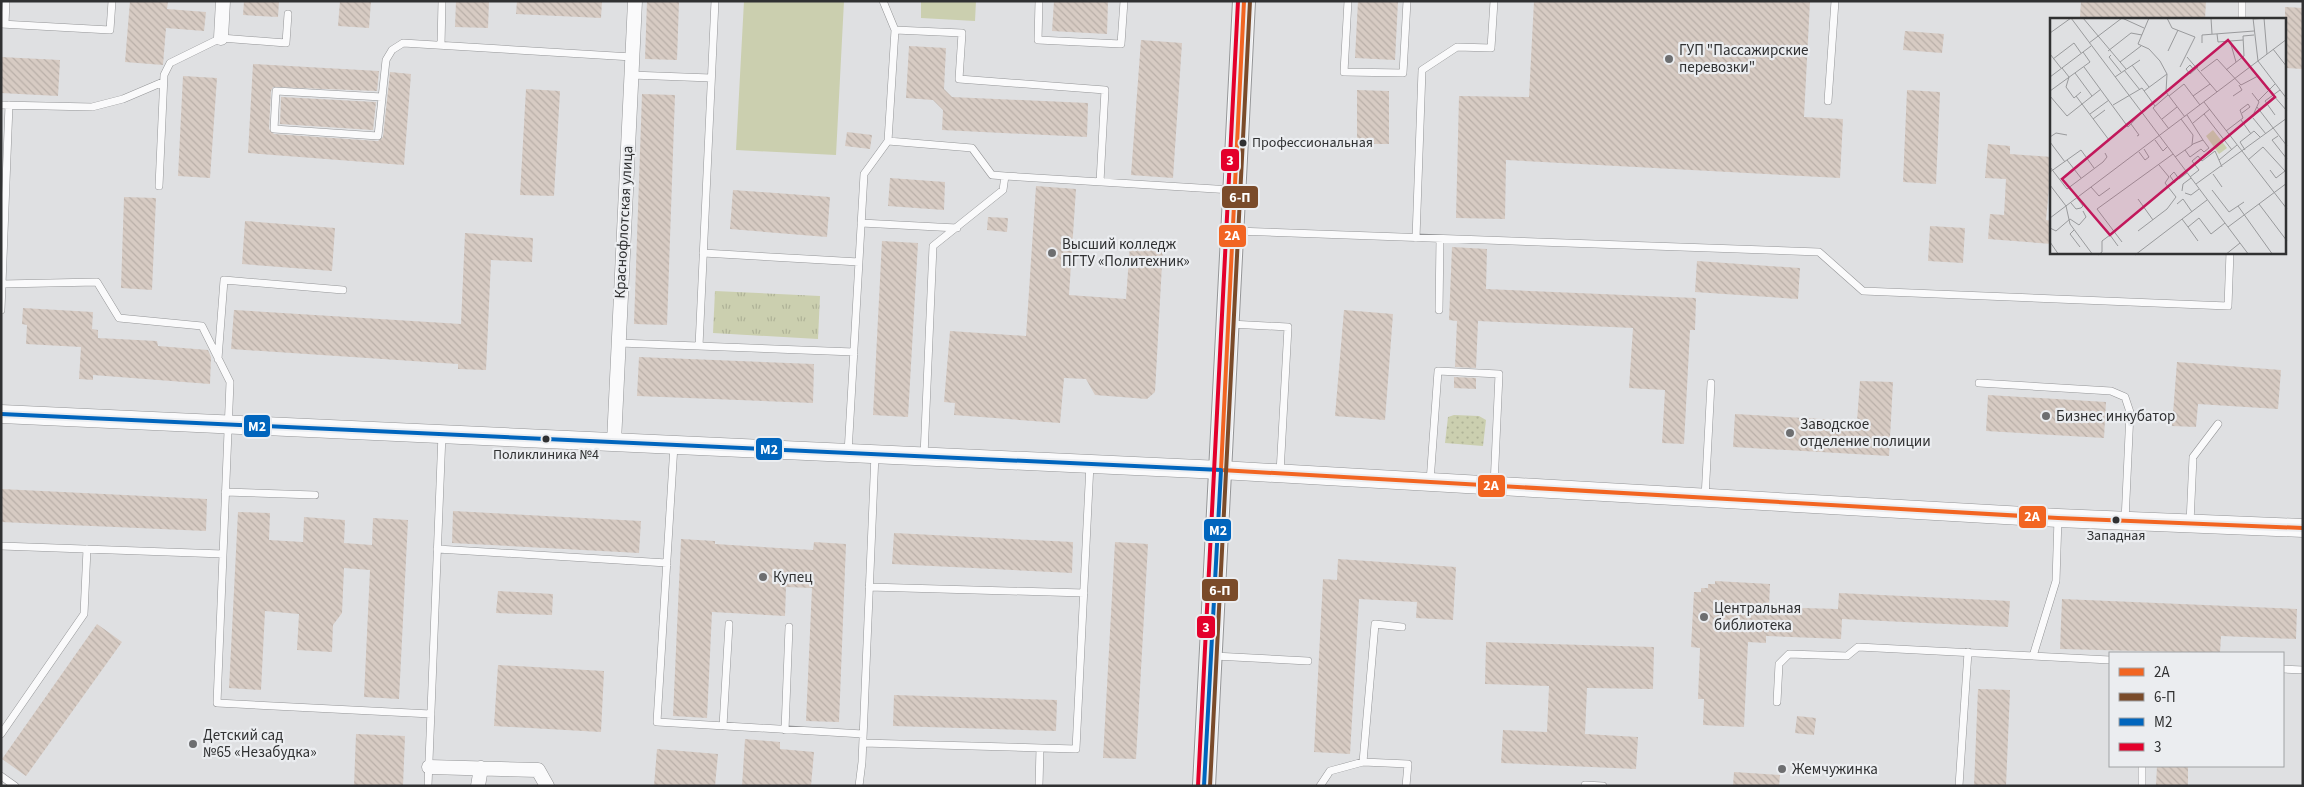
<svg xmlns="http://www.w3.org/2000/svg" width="2304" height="787" viewBox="0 0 2304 787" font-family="'Source Sans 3',sans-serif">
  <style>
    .grass { fill: url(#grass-dots) }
    .park { fill: url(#park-tufts) }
    .pitch { fill: #cbcfaf }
    .building { fill: url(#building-back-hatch) }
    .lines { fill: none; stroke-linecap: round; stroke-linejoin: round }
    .service-casing { stroke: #949597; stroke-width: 8 }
    .minor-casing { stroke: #949597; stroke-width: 15 }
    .tertiary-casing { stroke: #949597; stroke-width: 19 }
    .primary-casing { stroke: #949597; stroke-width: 24 }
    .service { stroke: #fafafb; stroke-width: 7 }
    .minor { stroke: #fafafb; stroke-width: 14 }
    .tertiary { stroke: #fafafb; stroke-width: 18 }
    .primary { stroke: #fafafb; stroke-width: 22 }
    .bus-1-casing { stroke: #ebedf0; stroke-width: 8 }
    .bus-2-casing { stroke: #ebedf0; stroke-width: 8 }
    .bus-3-casing { stroke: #ebedf0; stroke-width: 8 }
    .bus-4-casing { stroke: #ebedf0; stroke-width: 8 }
    .bus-1 { stroke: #f26522; stroke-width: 4 }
    .bus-2 { stroke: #7a4b2a; stroke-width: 4 }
    .bus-3 { stroke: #0065bd; stroke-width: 4 }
    .bus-4 { stroke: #e4002b; stroke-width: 4 }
    .poi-dot { fill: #6d6e70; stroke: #ebedf0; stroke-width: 2 }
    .bus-dot { fill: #303132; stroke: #ebedf0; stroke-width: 2 }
    .labels { text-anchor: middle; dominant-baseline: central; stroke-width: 4.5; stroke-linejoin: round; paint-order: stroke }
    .bus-label { font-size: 14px; fill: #303132; stroke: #ebedf0 }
    .poi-label { font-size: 15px; fill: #303132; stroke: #ebedf0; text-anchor: start }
    .street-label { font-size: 15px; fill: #303132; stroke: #ebedf0 }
    .inset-road { fill: none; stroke: #999a9c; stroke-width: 1 }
    .view { fill: #c2185b; fill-opacity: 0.15; stroke: #c2185b; stroke-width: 2.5 }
    .inset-edge { fill: none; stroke: #303132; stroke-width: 2.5 }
    .line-badge { stroke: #ebedf0; stroke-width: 2 }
    .badge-label { font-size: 14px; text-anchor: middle; font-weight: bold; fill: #fff }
  </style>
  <defs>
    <pattern id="grass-dots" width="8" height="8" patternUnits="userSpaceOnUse" patternTransform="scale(1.25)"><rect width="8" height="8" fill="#cbcfaf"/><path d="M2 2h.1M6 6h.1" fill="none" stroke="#afb297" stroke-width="1.8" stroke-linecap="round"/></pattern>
    <pattern id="park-tufts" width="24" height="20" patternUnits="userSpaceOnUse" patternTransform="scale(1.25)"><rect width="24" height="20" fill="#cbcfaf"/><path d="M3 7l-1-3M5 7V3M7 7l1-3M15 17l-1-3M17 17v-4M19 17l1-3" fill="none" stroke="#afb297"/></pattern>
    <pattern id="building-back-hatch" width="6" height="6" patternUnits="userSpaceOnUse" patternTransform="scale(1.25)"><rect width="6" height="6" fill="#d7cbc3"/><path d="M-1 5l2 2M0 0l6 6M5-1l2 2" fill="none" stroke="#b9afa8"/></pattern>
  </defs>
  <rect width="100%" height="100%" fill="#dfe0e2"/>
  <path class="grass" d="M1454 415 1479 416 1486 420 1483 446 1445 443 1448 417Z"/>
  <path class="park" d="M715 291 820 296 818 339 713 333Z"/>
  <path class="pitch" d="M744 1H844L836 155 736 150Z
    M921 1H976L975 21 921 18Z"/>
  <path class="building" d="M130 1H168L167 9 206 12 204 31 166 28 163 65 125 62Z
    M244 1H279L278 17 243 15Z
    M340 1H371L369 28 338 26Z
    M456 1H489L488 28 455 27Z
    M517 1H602L601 18 516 14Z
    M647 1H679L677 60 645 59Z
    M1054 1H1108L1107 34 1052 31Z
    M1358 1H1398L1395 60 1355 58Z
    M1534 1H1810L1804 117 1843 119 1840 178 1506 160 1505 219 1456 218 1459 96 1529 97Z
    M2081 1H2206L2205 19 2080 17Z
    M2285 7 2303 8V69L2285 68Z
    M1905 31 1944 34 1942 53 1903 50Z
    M1141 40 1182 43 1173 178 1131 175Z
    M909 46 946 48 944 89 952 97 1088 103 1087 137 942 130 943 110 933 100 906 98Z
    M1 57 60 60 58 96 1 93Z
    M253 64 379 71 377 91 273 87 271 91 269 129 274 134 378 141 383 137 390 72 411 74 404 165 248 153Z
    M183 76 217 78 210 178 178 176Z
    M526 89 560 91 554 196 520 195Z
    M1357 90 1389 91V144H1357Z
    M1907 90 1940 92 1936 184 1903 182Z
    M642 94 675 95 667 325 634 324Z
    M281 97 376 102 373 130 280 124Z
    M847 132 872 135 870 149 845 146Z
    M1988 144 2010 146V154L2052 157 2046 220 2052 221V244L1988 239 1990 214 2004 215 2006 179 1985 178Z
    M890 178 945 182 944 210 888 206Z
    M1036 186 1076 189 1069 295 1126 299 1130 244 1163 246 1155 392 1147 399 1095 395 1086 379 1064 378 1060 423 954 415 955 403 944 402 950 331 1026 336Z
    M733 190 830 197 827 237 730 229Z
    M124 197 156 198 152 290 121 288Z
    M988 217 1008 218 1007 232 987 230Z
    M245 221 335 228 332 271 242 264Z
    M1930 226 1965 228 1963 263 1928 261Z
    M465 233 533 238 532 262 491 260 486 370 458 369V364L231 349 234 310 461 324Z
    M882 241 918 243 908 417 873 415Z
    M1452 247 1487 249 1486 289 1696 298 1695 330H1690L1684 444 1662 443 1665 390 1629 388 1633 328 1478 321 1476 368 1455 367 1457 321 1449 320Z
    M1697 261 1800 268 1798 299 1695 292Z
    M23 308 93 312 92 329 98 330V338L157 341 158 346 208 350 211 357 210 384 93 375V380L79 379 81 347 26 344 27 325 22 324Z
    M1344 310 1393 314 1385 420 1335 416Z
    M639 357 814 364 813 403 637 396Z
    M2177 362 2281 370 2278 409 2198 404 2196 427 2172 426Z
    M1454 377 1476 378V389L1454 388Z
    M1860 381 1893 382 1889 456 1733 447 1735 414 1857 421Z
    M1988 395 2106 402 2104 438 1986 431Z
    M1 489 207 499 206 531 1 522Z
    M453 511 641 521 639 553 452 543Z
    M238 512 270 513 269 540 303 542 304 517 345 520 344 543 372 545 373 518 408 520 399 699 364 697 370 570 344 568 342 613 333 625 332 652 297 650 299 614 265 611 261 690 229 688Z
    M894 533 1073 542 1072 573 892 564Z
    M681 539 715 541V544L813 550 814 542 846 544 839 722 806 721 812 588 786 587 785 616 712 612 707 718 673 716Z
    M1115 542 1148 544 1136 759 1103 758Z
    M1338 559 1456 567 1453 620 1416 618 1417 602 1359 599 1350 754 1314 752 1323 579 1337 580Z
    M1715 581 1770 584 1769 607 1838 609 1839 593 2010 601 2008 627 1842 619 1841 639 1766 636V643L1748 642 1744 727 1703 725 1704 699H1698L1700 648 1691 647 1694 592H1701V588H1708V584H1715Z
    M498 591 553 594 552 615 496 613Z
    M2062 599 2297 609 2296 639 2221 636 2220 653 2060 649Z
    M97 624 122 642 26 776 2 759Z
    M1486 642 1654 647 1653 689 1587 688 1585 734 1638 737 1636 769 1501 763 1503 730 1547 732 1549 686 1485 684Z
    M498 665 604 671 601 732 494 726Z
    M1978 689 2010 690 2006 786H1974Z
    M894 695 1057 700 1056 731 893 726Z
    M1797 716 1816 718 1814 735 1795 733Z
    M356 734 405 736 403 786H354Z
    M745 739 780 742V749L814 752 811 786H742Z
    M657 749 718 754 715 786H654Z
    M2157 766H2188V786H2156Z
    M1734 772 1780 775 1779 786H1733Z"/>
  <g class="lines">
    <g class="service-casing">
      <path id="service" d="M883 1 895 30
        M1039 1 1038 40 1121 44 1124 1
        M1348 1 1344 72 1403 73 1407 1
        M2242 19V1
        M1 24 110 30 112 1
        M5 24 6 1
        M441 45 442 1
        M631 75 711 78
        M382 97 276 91 274 129 378 136 386 60 392 50 403 43 632 57
        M1828 101 1835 1
        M1 105 92 107 123 99 163 82
        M1100 182 1105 90 959 79 962 33 895 30 888 141 972 148 992 175 1005 176 1232 190
        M159 186 164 75 170 63 221 38 286 43 288 14
        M861 223 957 228
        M1235 231 1819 252 1863 291 2228 306 2230 252
        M1416 238 1422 70 1457 47 1491 48 1494 1
        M703 253 859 262
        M2 284 97 282 119 318 202 326 230 382 217 703 431 714
        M1 310 9 105
        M1439 310 1440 239
        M1230 324 1288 327 1280 473
        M619 343 854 352
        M699 346 715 1
        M218 359 224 280 343 290
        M1979 383 2111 391 2125 397 2130 412 2125 521
        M674 445 657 722 863 734
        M848 453 864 174 888 141
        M924 456 933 246 1003 190 1005 176
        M1430 482 1438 371 1499 374 1494 486
        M225 492 315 495
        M1705 498 1711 383
        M2190 523 2193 457 2218 424
        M1 546 223 554
        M437 549 667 563
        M869 587 1084 593
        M1214 656 1308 661
        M2033 656 2056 581 2058 518
        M2283 669 2303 670
        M1777 702 1779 664 1789 654 1847 656 1858 647 2110 660
        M723 726 729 624
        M785 730 789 627
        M1 734 84 614 87 549
        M863 743 1076 749 1090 464
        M1363 762 1375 624 1402 627
        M1 776 15 786
        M1585 785 1603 786
        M428 786 442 434
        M859 786 862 762 875 454
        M1039 786 1040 748
        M1320 786 1330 771 1363 762 1408 764 1406 786
        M1959 786 1968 652
        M2142 786V766"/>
    </g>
    <g class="minor-casing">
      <path id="minor" d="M221 38 223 1
        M614 442 635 1
        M429 767 538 770 547 786
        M478 786 481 768"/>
    </g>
    <g class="tertiary-casing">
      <path id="tertiary" d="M1 414 1221 470 2058 518 2303 528"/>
    </g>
    <g class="primary-casing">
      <path id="primary" d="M1204 786 1244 1"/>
    </g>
    <use href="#service" class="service"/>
    <use href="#minor" class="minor"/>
    <use href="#tertiary" class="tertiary"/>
    <use href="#primary" class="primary"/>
    <g class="bus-1-casing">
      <path id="bus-1" d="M1221 470 2058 518 2303 528
        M1221 470 1244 1"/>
    </g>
    <g class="bus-2-casing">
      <path id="bus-2" d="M1210 786 1250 1"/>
    </g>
    <g class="bus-3-casing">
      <path id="bus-3" d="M1 414 1221 470 1204 786"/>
    </g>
    <g class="bus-4-casing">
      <path id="bus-4" d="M1198 786 1238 1"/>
    </g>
    <use href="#bus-1" class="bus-1"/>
    <use href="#bus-2" class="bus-2"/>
    <use href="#bus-3" class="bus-3"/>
    <use href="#bus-4" class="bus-4"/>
  </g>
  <g class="poi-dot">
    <circle cx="1669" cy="59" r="5"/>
    <circle cx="1052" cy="253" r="5"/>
    <circle cx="2046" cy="416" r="5"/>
    <circle cx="1790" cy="433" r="5"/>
    <circle cx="763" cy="577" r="5"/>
    <circle cx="1704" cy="617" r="5"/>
    <circle cx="193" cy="744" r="5"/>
    <circle cx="1782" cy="769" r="5"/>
  </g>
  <g class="bus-dot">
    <circle cx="1243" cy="143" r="4.5"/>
    <circle cx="546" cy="439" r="4.5"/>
    <circle cx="2116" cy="520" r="4.5"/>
  </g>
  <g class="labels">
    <g class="bus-label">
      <text x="1252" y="143" text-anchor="start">Профессиональная</text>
      <text x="546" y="455">Поликлиника №4</text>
      <text x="2116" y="536">Западная</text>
    </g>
    <g class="poi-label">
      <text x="1679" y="50">ГУП "Пассажирские<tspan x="1679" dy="17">перевозки"</tspan></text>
      <text x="1062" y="244">Высший колледж<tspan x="1062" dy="17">ПГТУ «Политехник»</tspan></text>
      <text x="2056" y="416">Бизнес инкубатор</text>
      <text x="1800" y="424">Заводское<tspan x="1800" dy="17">отделение полиции</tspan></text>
      <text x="773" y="577">Купец</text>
      <text x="1714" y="608">Центральная<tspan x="1714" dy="17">библиотека</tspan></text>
      <text x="203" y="735">Детский сад<tspan x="203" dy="17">№65 «Незабудка»</tspan></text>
      <text x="1792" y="769">Жемчужинка</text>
    </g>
    <g class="street-label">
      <text transform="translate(624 222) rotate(-87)">Краснофлотская улица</text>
    </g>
  </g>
  <g transform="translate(2050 18)">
    <rect width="236" height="236" fill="#dfe0e2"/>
    <path d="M163 112 177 130 169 136 156 118Z" fill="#cbcfaf"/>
    <path class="inset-road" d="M21 0 199 237M33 0 76 51M99 0 88 26 99 31 110 43 117 56 116 74 135 99M117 0 122 10 145 19 130 49M161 0 162 16M203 0 208 43 237 81M214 0 217 36M203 1 219 0M0 15 21 0M167 16 168 24 193 22M180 23 186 44M39 25 72 0 94 10M152 25V17L204 13M223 31 237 49M58 33 81 15 92 17M118 33 128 12M0 36 11 50M61 37 59 39 71 54M137 39 167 74M3 41 24 25 31 35M70 44 91 28M82 47 99 69M34 49 78 109 91 95M200 49 218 72M12 50 19 59 16 69 24 80 31 74M74 52 90 72M144 52 140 47 136 51 140 56 148 49M176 52 194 38 193 18 204 17M151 53 167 41 191 67 208 58M25 55 42 78M0 59 41 28M65 59 90 42M0 73 40 44 33 34M94 73 117 56M202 75 209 84 204 95M118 77 103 90 119 111M223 77 237 93M0 78 17 98 51 71M26 78 59 122 64 118M119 78 134 66 150 87M143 78 160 66M183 78 192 72 189 67M208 83 225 66M154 84 237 191M63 87 92 70 105 88M207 89 237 128M40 96 59 82M154 96 182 132M137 97 153 122M225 97 215 83 230 72M203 100 216 116M43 101 55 92M112 101 127 89M131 101 143 117 142 127M191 102 201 116M143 105 160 91M81 106 89 117 87 118M176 113 193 100 190 92 198 86 200 89 192 95M228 118 222 122 237 141M0 119 6 115 17 117M105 122 113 133 117 129M0 124 15 144M195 132 190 124 204 113 210 119M89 134 95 142 99 139 94 131M125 139 128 137 142 127 143 126 153 122 159 130 154 134 151 131 140 139 135 132M17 142 31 160M169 142 187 127M198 142 213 129 235 153M0 149 17 171 53 144 57 139 55 135M220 152 226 160 235 153M0 154 31 132 44 150M163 156 172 169M140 159 149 152 142 143 148 138 152 143 165 133 172 149M125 165 120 158 124 154 129 161 137 155M146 166 237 100M0 167 16 188 20 206 43 237M41 169 49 178 60 170M162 172 179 194 194 184M132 173 133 166 141 160M135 175 141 177 149 171M88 181 103 202M21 185 26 191 31 190 33 188 27 180M127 186 133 181 142 194M209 186 237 223M188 188 223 237M0 200 237 21M132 201 138 209 149 200 161 216 175 205M138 209 148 223M178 209 237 165M0 210 6 213 20 201 29 207 36 199 33 193M24 212 20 216 30 229M88 213 117 191 126 179 115 165 119 159 109 147M0 224 9 237M72 224 47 191 123 136M48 237 52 234V223L60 217 68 228M85 237 157 182M175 237 190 225"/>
    <path class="view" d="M178 22 225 79 60 217 12 161Z"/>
    <rect width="236" height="236" class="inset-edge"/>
  </g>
  <g class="line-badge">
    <rect x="1220" y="148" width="20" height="24" rx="5" fill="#e4002b"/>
    <rect x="1221" y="185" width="38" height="24" rx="5" fill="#7a4b2a"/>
    <rect x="1218" y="224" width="29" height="24" rx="5" fill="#f26522"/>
    <rect x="243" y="414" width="28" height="24" rx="5" fill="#0065bd"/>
    <rect x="755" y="437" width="28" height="24" rx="5" fill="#0065bd"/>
    <rect x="1477" y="474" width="29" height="24" rx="5" fill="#f26522"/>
    <rect x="2018" y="505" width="29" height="24" rx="5" fill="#f26522"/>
    <rect x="1203" y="518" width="29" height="24" rx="5" fill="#0065bd"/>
    <rect x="1201" y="578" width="38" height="24" rx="5" fill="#7a4b2a"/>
    <rect x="1196" y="615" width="20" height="24" rx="5" fill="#e4002b"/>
  </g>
  <g class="badge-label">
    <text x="1230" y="165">3</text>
    <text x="1240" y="202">6-П</text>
    <text x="1232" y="240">2А</text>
    <text x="257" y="431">М2</text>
    <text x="769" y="454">М2</text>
    <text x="1491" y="490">2А</text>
    <text x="2032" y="521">2А</text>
    <text x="1218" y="535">М2</text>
    <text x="1220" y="595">6-П</text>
    <text x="1206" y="632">3</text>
  </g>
  <rect width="2304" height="787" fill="none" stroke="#303132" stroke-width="5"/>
  <rect x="2109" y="652" width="175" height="115" fill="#ebedf0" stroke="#a0a2a4"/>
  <rect x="2119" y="668" width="25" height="8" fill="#f26522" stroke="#a0a2a4"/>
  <text x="2154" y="677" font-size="15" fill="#303132">2А</text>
  <rect x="2119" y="693" width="25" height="8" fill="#7a4b2a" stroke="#a0a2a4"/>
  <text x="2154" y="702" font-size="15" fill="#303132">6-П</text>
  <rect x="2119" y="718" width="25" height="8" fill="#0065bd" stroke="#a0a2a4"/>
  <text x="2154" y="727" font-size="15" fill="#303132">М2</text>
  <rect x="2119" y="743" width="25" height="8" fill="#e4002b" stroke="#a0a2a4"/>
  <text x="2154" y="752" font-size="15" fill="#303132">3</text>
</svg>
